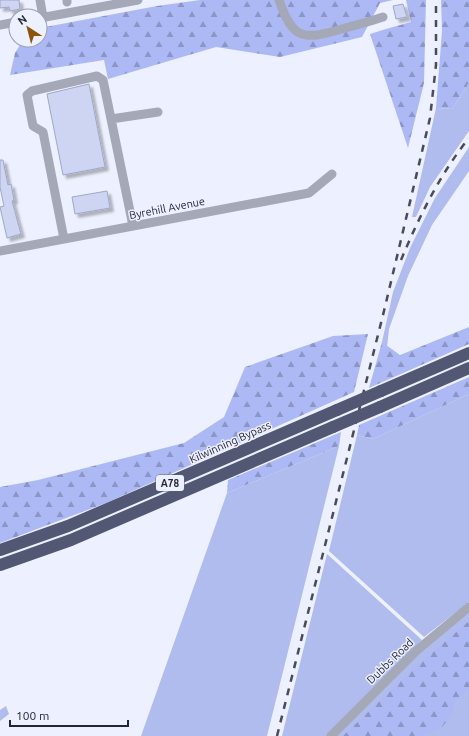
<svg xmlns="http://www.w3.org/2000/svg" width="469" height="736" viewBox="0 0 469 736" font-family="Ubuntu,sans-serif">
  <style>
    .green { fill: #b0bbee }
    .forest { fill: url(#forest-firs) }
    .building { fill: #ced5f3; stroke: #9fa7c7; filter: url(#shadow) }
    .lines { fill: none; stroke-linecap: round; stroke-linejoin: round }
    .minor { stroke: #a5a9b7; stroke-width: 9 }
    .highway { stroke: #525874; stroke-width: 12 }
    .rail { stroke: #494b58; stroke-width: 2.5; stroke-dasharray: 7 7; stroke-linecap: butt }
    .highway-bridge { stroke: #525874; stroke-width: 12 }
    .labels { text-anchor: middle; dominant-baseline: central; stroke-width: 3; stroke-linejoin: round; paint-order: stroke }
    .shield { fill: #edf0fe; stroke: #60626f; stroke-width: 1 }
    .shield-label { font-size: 10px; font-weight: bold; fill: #232532 }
    .street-label { font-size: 11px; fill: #232532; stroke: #edf0fe }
  </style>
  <defs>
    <pattern id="forest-firs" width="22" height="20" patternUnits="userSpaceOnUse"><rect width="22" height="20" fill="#adb9f4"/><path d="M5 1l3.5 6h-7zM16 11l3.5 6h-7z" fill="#8c96c6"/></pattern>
    <filter id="shadow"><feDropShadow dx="3.5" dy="3.5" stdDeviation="1" flood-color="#0004"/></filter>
  </defs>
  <rect width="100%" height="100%" fill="#edf0fe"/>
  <path class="green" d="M469 83V131L430 187 416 217H412L436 108 452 109Z
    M469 147V171L432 225 408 276 389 329 387 347 382 342 393 292 410 248 435 198Z
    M469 394V602L424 637 329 551 357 435 373 439Z
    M339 446 267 736H141L227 493Z
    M327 554 422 640 327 736H282Z
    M469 612V736H336L415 656Z
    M6 706 9 714 0 721V710Z"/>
  <path class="forest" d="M200 0H393L380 3 362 37 280 57 216 47 108 79 104 60 10 75 15 53 23 40H40V28L157 6Z
    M406 0H426L424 83 408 148 370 34 386 29 411 22Z
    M441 0H469V83L452 109 436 108 442 31Z
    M469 327V344L369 388 382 342 400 355Z
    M368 334 354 392 106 503 0 543V487L38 480 184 443 224 417 245 367 333 336Z
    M469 377V394L373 439 357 435 359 425Z
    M341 432 339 446 227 493 228 480Z
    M469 621V691L456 700 452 715 441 728 421 736H343L411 671Z"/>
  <path class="building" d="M0 0H19L20 9 10 11 9 7 0 8Z
    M403 4 407 17 396 19 393 6Z
    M89 84 105 167 63 175 47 94Z
    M0 160H3L8 185 11 184 14 200 12 201 21 234 7 238 0 207 4 206 0 187Z
    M107 191 110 208 75 214 72 197Z"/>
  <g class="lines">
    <path class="minor" d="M40 0 43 17
      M67 0V2
      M279 0C292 37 301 41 338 30 353 26 368 22 383 17
      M40 18 138 0
      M0 25 16 22
      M111 119 158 112
      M64 239 43 132 33 126 27 95 32 91 97 76 103 80 133 226
      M0 251 309 193 332 174
      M331 736 416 651 469 607"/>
    <path class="highway" d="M381 391 469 353
      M380 407 469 368
      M0 550 68 526 337 410
      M0 565 71 540 333 427"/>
    <path class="rail" d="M401 260C419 217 440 174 469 138
      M277 736 384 311 430 118 436 65V0"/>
    <path class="highway-bridge" d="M337 410 381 391
      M333 427 380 407"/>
  </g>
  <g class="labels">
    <rect class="shield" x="156" y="475" width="28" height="16" rx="3"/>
    <g class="shield-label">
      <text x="170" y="483">A78</text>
    </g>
    <g class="street-label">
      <text transform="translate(167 208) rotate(-11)">Byrehill Avenue</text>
      <text transform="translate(230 442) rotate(-24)">Kilwinning Bypass</text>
      <text transform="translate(390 661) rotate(-44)">Dubbs Road</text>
    </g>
  </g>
  <g transform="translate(28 28) rotate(324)"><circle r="19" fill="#edf0fe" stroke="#9c9fac"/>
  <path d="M0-3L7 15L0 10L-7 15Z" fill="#8c540a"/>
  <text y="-6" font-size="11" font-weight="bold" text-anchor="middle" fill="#232532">N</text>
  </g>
  <path d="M10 720v6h118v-6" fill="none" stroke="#232532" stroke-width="2"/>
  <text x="16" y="720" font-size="12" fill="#232532" stroke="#edf0fe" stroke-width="3" paint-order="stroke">100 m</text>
</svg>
